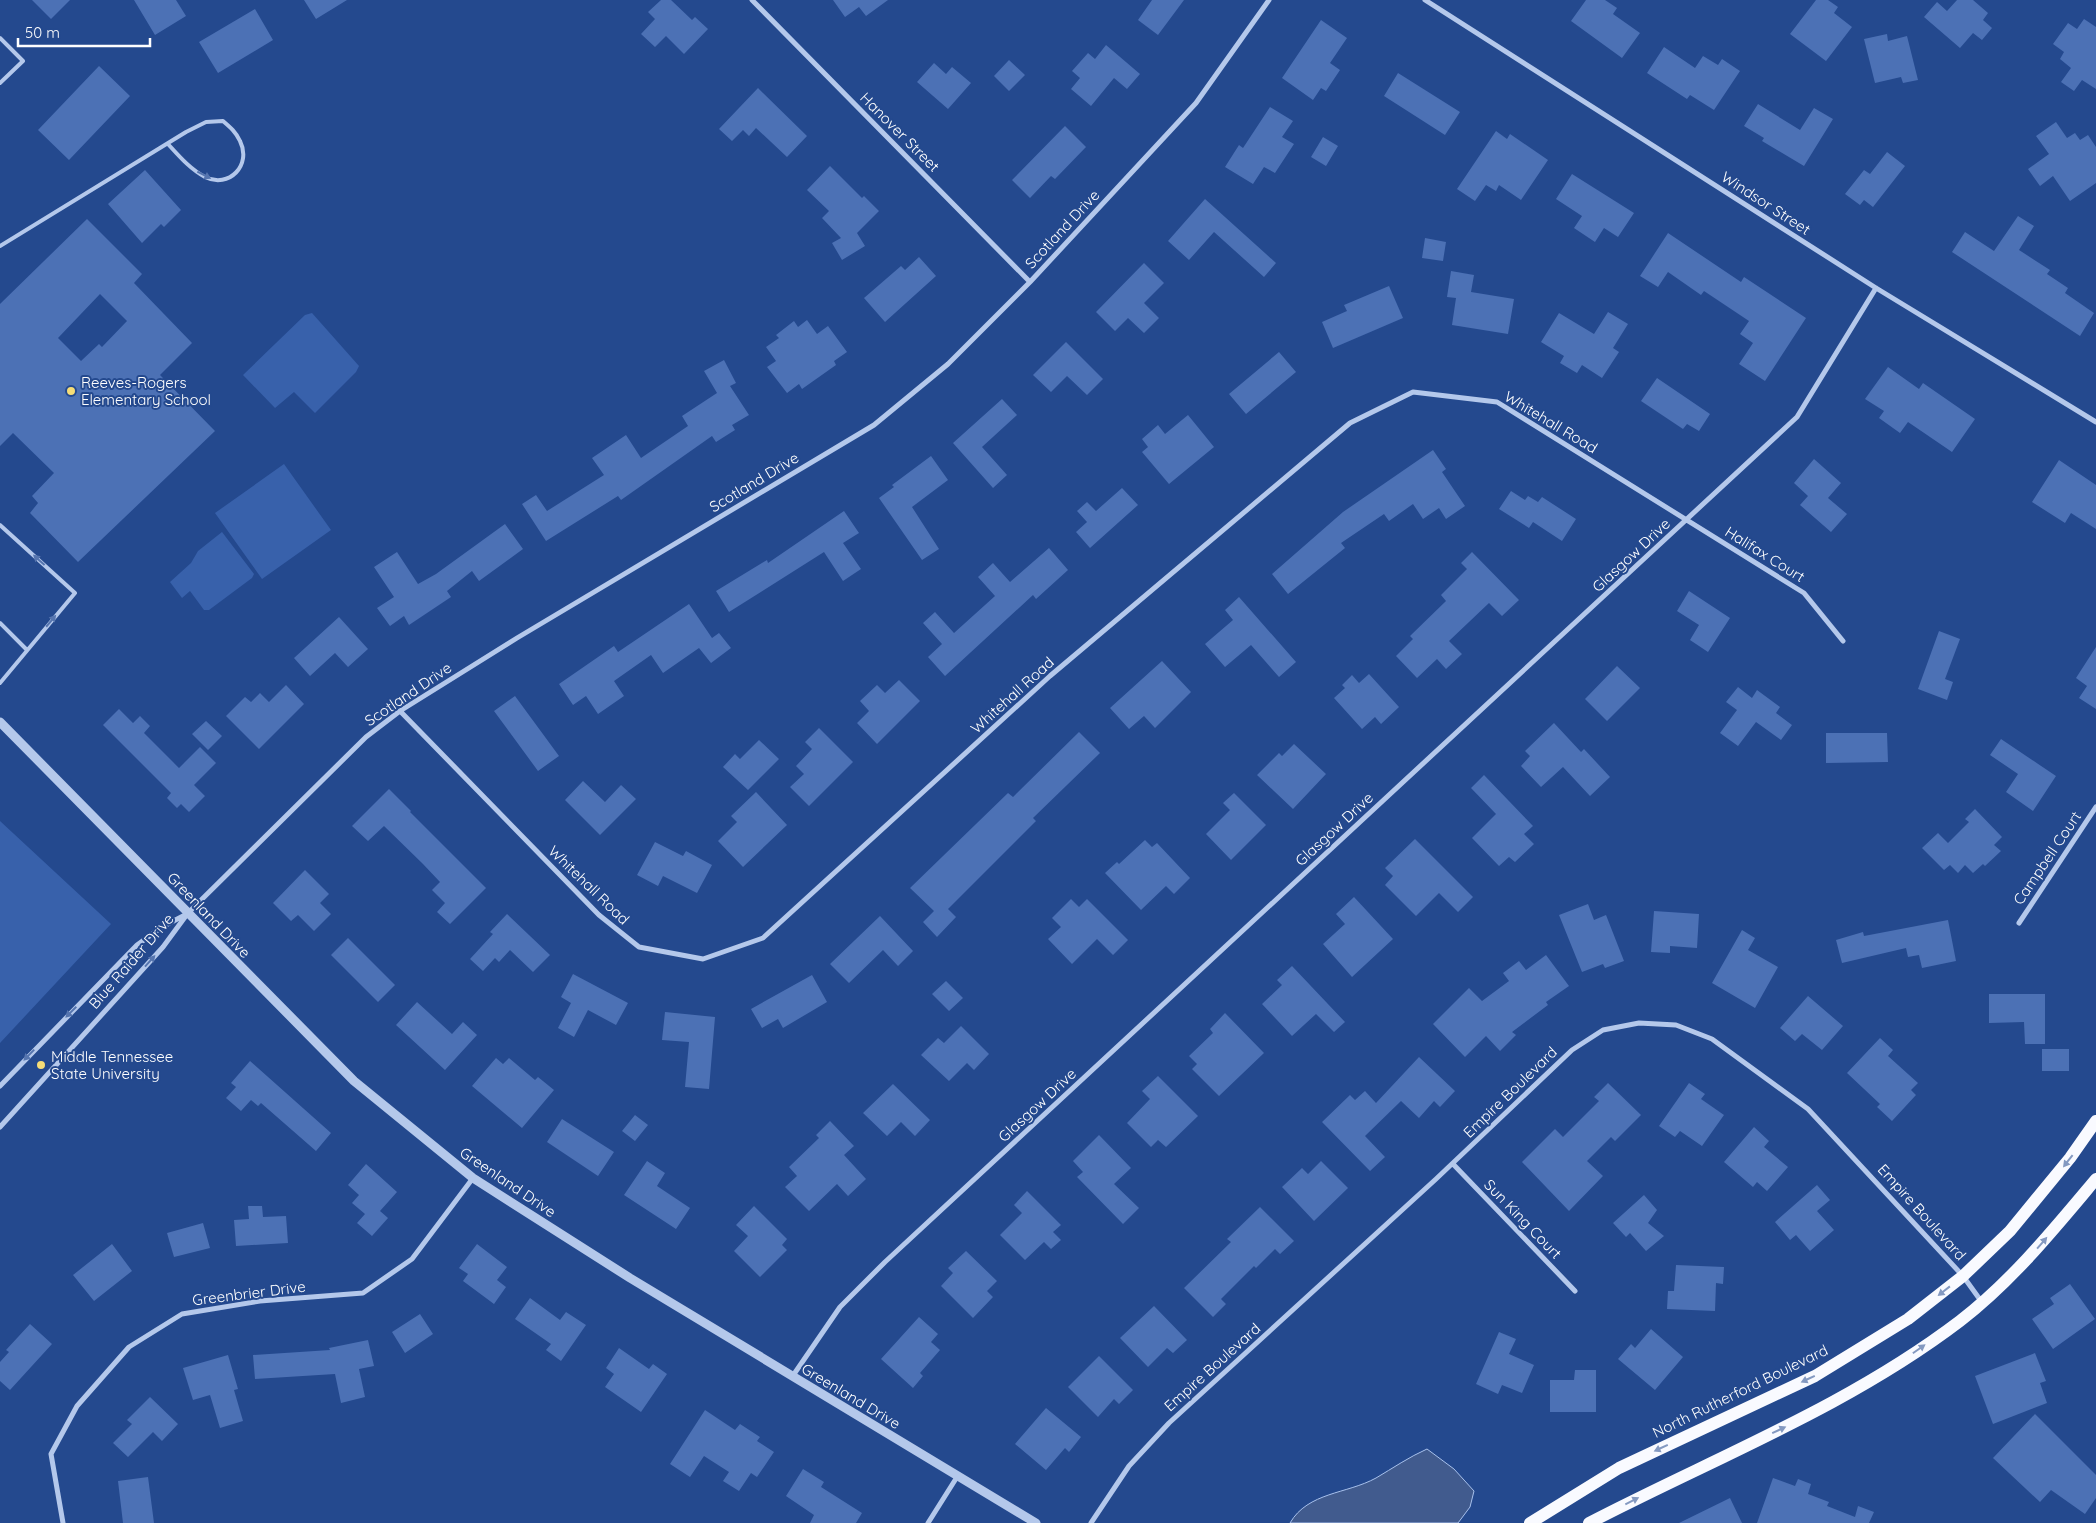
<svg xmlns="http://www.w3.org/2000/svg" width="2096" height="1523" viewBox="0 0 2096 1523" font-family="Quicksand,sans-serif">
  <style>
    .green { fill: #3861ab }
    .water { fill: #415b8e; stroke: #a8c1ec }
    .building { fill: #4c71b5; fill-rule: evenodd }
    .lines { fill: none; stroke-linecap: round; stroke-linejoin: round }
    .service { stroke: #b4c8eb; stroke-width: 4 }
    .minor { stroke: #b4c8eb; stroke-width: 5 }
    .tertiary { stroke: #b4c8eb; stroke-width: 9 }
    .primary { stroke: #f9faff; stroke-width: 12 }
    .oneway { fill: #5675af }
    .oneway2 { fill: #8499c1 }
    .poi-dot { fill: #f6dd77; stroke: #24498e; stroke-width: 2 }
    .labels { text-anchor: middle; dominant-baseline: central; stroke-width: 4; stroke-linejoin: round; paint-order: stroke }
    .street-label { font-size: 15px; fill: #fff; stroke: #24498e }
    .poi-label { font-size: 15px; fill: #fff; stroke: #24498e; text-anchor: start }
  </style>
  <rect width="100%" height="100%" fill="#24498e"/>
  <path class="green" d="M312 313 359 366 356 372 315 413 294 392 275 408 243 375 305 315Z
    M284 464 331 530 262 579 215 513Z
    M222 532 254 574 252 578 209 610H204L190 591 182 598 170 582 191 563 198 551Z
    M0 821 111 924 0 1043Z"/>
  <path class="water" d="M1427 1449 1454 1469 1474 1491 1470 1507 1458 1523H1290C1308 1492 1347 1494 1376 1478 1393 1468 1409 1457 1427 1449Z"/>
  <path class="building" d="M32 0H70L51 19Z
    M134 0H176L186 16 155 35Z
    M304 0H347L316 19Z
    M661 0H671L692 20 695 17 708 29 684 54 666 36 655 47 641 34 655 19 648 12Z
    M833 0H888L866 16 859 7 845 17Z
    M1152 0H1184L1158 35 1138 20Z
    M1586 0H1605L1617 8 1613 14 1640 33 1622 58 1571 21Z
    M1816 0H1828L1838 7 1834 13 1852 27 1826 61 1790 34Z
    M1957 0H1973L1988 13 1983 20 1992 28 1982 40 1973 33 1960 48 1924 17 1937 2 1947 11Z
    M255 9 273 40 218 73 199 42Z
    M2084 19 2096 27V89L2082 80 2074 91 2061 82 2071 68 2060 59 2064 52 2053 44 2068 23 2077 29Z
    M1321 20 1347 38 1330 63 1340 70 1326 91 1321 88 1313 100 1282 78Z
    M1887 34 1888 41 1907 36 1918 80 1903 83 1901 77 1875 83 1864 39Z
    M1106 45 1140 74 1127 89 1114 78 1091 106 1071 89 1080 78 1072 71 1088 53 1095 59Z
    M1664 47 1695 68 1703 56 1718 65 1722 59 1740 71 1714 110 1690 95 1687 99 1647 73Z
    M1009 60 1025 75 1009 91 994 76Z
    M934 63 946 74 952 67 971 83 948 109 917 82Z
    M99 66 130 96 69 160 38 130Z
    M1398 73 1460 112 1445 135 1384 96Z
    M758 88 807 136 787 157 756 128 749 136 743 130 732 141 719 129Z
    M1758 104 1800 130 1814 108 1833 119 1804 166 1762 141 1764 138 1744 126Z
    M1270 107 1293 121 1282 137 1294 144 1275 173 1264 167 1253 184 1225 167 1239 145 1243 148Z
    M2056 122 2067 138 2075 133 2080 140 2088 135 2096 147V183L2070 201 2053 176 2040 186 2028 169 2049 154 2036 136Z
    M1065 126 1086 147 1055 179 1051 176 1030 198 1012 180Z
    M1496 131 1507 139 1510 134 1548 160 1521 200 1499 185 1496 191 1486 185 1475 201 1457 189Z
    M1323 137 1338 146 1326 166 1311 157Z
    M1887 152 1905 166 1873 207 1864 200 1860 205 1845 194 1864 170 1870 174Z
    M830 166 862 198 864 196 879 211 857 233 865 246 842 260 832 243 841 238 822 218 829 211 807 190Z
    M145 170 181 210 164 227 161 224 142 243 108 204Z
    M1572 174 1634 213 1618 237 1604 228 1595 242 1574 228 1582 216 1556 199Z
    M1205 199 1276 263 1264 277 1214 232 1189 260 1168 241Z
    M2018 216 2034 226 2019 250 2050 270 2047 274 2068 288 2065 293 2094 313 2080 336 1952 252 1965 232 1994 251Z
    M87 219 142 274 134 283 192 343 160 375 215 431 78 562 30 513 38 503 32 496 54 473 13 433 0 446V304ZM100 294 127 321 102 347 99 344 81 361 58 338Z
    M1668 233 1741 282 1744 277 1806 318 1765 381 1739 364 1753 343 1740 334 1749 321 1704 291 1701 295 1668 272 1658 287 1640 276Z
    M1425 238 1446 242 1443 261 1422 258Z
    M919 257 936 276 885 322 864 298 901 266 905 270Z
    M1144 263 1164 283 1144 303 1159 318 1144 333 1128 318 1115 331 1096 312Z
    M1451 271 1474 275 1471 292 1514 299 1508 334 1452 325 1456 298 1447 297Z
    M1389 286 1403 318 1333 348 1322 322 1347 311 1344 305Z
    M1608 312 1628 324 1613 348 1619 352 1602 378 1582 365 1577 373 1560 363 1564 356 1541 342 1559 313 1594 334Z
    M807 320 817 334 828 326 847 352 834 361 836 365 802 389 799 384 787 393 767 367 776 361 766 347 779 338 776 335 794 321 798 327Z
    M1066 342 1103 379 1087 395 1067 376 1051 392 1033 375Z
    M1279 352 1296 372 1246 414 1229 394Z
    M724 360 736 383 730 386 749 415 732 425 735 430 716 442 712 436 621 500 618 496 546 541 522 504 536 495 547 511 604 475 592 458 626 435 641 458 688 426 682 416 717 393 704 371Z
    M1888 367 1919 389 1923 383 1975 419 1952 452 1908 422 1900 433 1879 418 1884 411 1865 399Z
    M1657 378 1710 414 1699 431 1687 424 1683 429 1641 401Z
    M1002 399 1017 415 982 447 1007 475 993 488 953 443Z
    M1188 415 1214 447 1169 484 1142 452 1148 447 1142 439 1158 425 1165 434Z
    M1433 450 1446 469 1442 472 1465 506 1446 519 1439 508 1423 519 1413 504 1389 521 1384 514 1341 543 1345 548 1288 594 1272 574 1343 512Z
    M931 456 948 480 912 507 939 549 922 560 879 498 894 487 892 485Z
    M1814 459 1841 483 1828 498 1847 514 1831 532 1800 505 1808 496 1794 483Z
    M2059 460 2096 485V529L2071 513 2065 523 2032 502Z
    M1122 488 1138 505 1090 548 1076 532 1087 522 1077 511 1087 502 1096 511Z
    M1511 491 1525 500 1528 496 1538 502 1542 497 1576 519 1562 541 1533 522 1529 528 1499 509Z
    M844 511 859 533 843 543 861 569 843 581 824 552 729 612 716 591 767 560 768 563Z
    M505 524 523 549 479 581 472 571 447 591 451 597 409 625 404 616 390 626 377 608 394 597 374 567 397 552 418 584 436 574Z
    M1049 548 1068 570 1036 599 1033 595 945 676 928 657 942 644 923 623 935 612 954 633 995 596 978 577 993 563 1010 582Z
    M1472 552 1519 600 1502 616 1489 603 1449 641 1462 654 1446 669 1437 659 1417 678 1396 656 1413 639 1410 636 1446 601 1441 595 1467 569 1461 563Z
    M1689 591 1730 618 1708 652 1690 640 1699 625 1677 611Z
    M1239 597 1296 662 1279 677 1251 645 1225 667 1205 644 1233 620 1225 610Z
    M689 604 712 638 719 633 731 648 711 663 699 648 663 673 651 655 614 681 624 696 598 714 586 696 573 705 559 684 614 646 618 652Z
    M339 617 368 649 348 667 335 653 310 676 294 658Z
    M1939 631 1960 639 1945 679 1953 682 1947 700 1918 689Z
    M2096 647V709L2079 698 2087 686 2076 678Z
    M1162 661 1191 692 1155 728 1144 716 1129 729 1110 708Z
    M1617 666 1640 688 1607 721 1585 699Z
    M1369 674 1399 707 1381 724 1375 717 1362 729 1334 698 1345 688 1342 685 1352 675 1359 683Z
    M899 680 920 701 877 744 857 723 869 711 860 701 877 685 885 693Z
    M286 685 304 704 259 749 226 716 245 697 251 702 260 693 269 702Z
    M1738 687 1752 698 1757 690 1780 707 1776 713 1792 725 1781 740 1756 722 1738 746 1720 733 1737 710 1726 702Z
    M515 696 559 756 538 771 494 711Z
    M119 709 133 723 140 716 150 726 144 733 179 768 200 747 216 763 194 785 205 796 189 812 181 804 177 808 167 798 171 793 103 725Z
    M206 721 222 736 208 750 192 734Z
    M1554 723 1581 752 1584 749 1610 777 1590 796 1563 767 1541 787 1521 766 1530 756 1525 751Z
    M819 728 853 762 809 806 790 787 804 774 796 766 812 749 805 742Z
    M1079 732 1100 753 1033 818 1036 821 948 909 956 917 937 937 923 922 934 911 910 888 1008 793 1013 797Z
    M1826 733H1887L1888 762 1826 763Z
    M2001 739 2056 776 2033 811 2006 792 2018 774 1990 755Z
    M759 740 779 759 748 790 723 767 735 754 740 759Z
    M1294 744 1326 774 1293 809 1257 775 1279 753 1282 756Z
    M1484 775 1533 826 1524 834 1534 844 1515 862 1509 857 1499 866 1472 838 1496 814 1471 788Z
    M583 781 605 802 621 785 636 799 600 835 565 800Z
    M389 789 411 811 410 812 486 888 450 924 437 912 445 903 432 890 440 882 423 864 384 826 368 841 352 826Z
    M756 792 787 825 743 867 718 841 737 822 731 816Z
    M1234 793 1266 825 1231 860 1206 834 1230 810 1223 803Z
    M1975 809 2002 837 1994 845 2001 851 1985 866 1983 864 1973 873 1965 865 1958 873 1950 865 1944 870 1922 848 1938 833 1948 843 1969 822 1965 819Z
    M1415 839 1473 897 1458 912 1439 893 1416 916 1385 885 1393 876 1385 868Z
    M1145 840 1152 847 1157 843 1190 878 1174 894 1166 886 1141 910 1105 873 1117 862 1119 864Z
    M655 842 683 856 686 851 712 865 697 893 663 876 658 886 637 875Z
    M305 870 329 894 320 903 331 914 314 931 298 915 291 921 273 903Z
    M1354 897 1393 939 1352 977 1323 944 1345 924 1336 914Z
    M1071 899 1079 907 1087 899 1128 940 1113 955 1097 939 1072 964 1048 939 1061 927 1052 918Z
    M1588 904 1594 920 1606 915 1624 961 1605 968 1603 964 1582 972 1559 915Z
    M1654 911 1699 914 1697 948 1670 946V953L1651 952Z
    M507 914 550 955 533 972 510 950 499 962 495 958 483 971 470 959 493 934 490 932Z
    M880 916 913 951 898 966 883 950 849 983 830 964Z
    M1948 920 1956 961 1922 968 1919 955 1908 957 1906 948 1842 963 1836 940 1863 932 1864 936Z
    M1742 930 1755 938 1748 950 1778 967 1755 1008 1712 983Z
    M348 938 395 985 378 1002 331 955Z
    M1546 955 1569 986 1546 1002 1548 1005 1512 1032 1516 1035 1500 1051 1486 1036 1465 1057 1433 1024 1469 988 1482 1001 1509 981 1503 973 1519 961 1526 970Z
    M1292 966 1345 1022 1334 1032 1316 1014 1292 1036 1262 1004 1282 985 1277 980Z
    M573 974 628 1003 616 1025 588 1010 574 1037 558 1028 571 1003 561 997Z
    M812 975 827 1002 783 1028 778 1019 762 1028 751 1009Z
    M946 981 963 998 949 1011 932 994Z
    M1989 994H2045V1044H2025L2024 1022 1989 1023Z
    M1808 996 1843 1026 1822 1050 1802 1034 1795 1041 1780 1028Z
    M417 1002 452 1034 463 1022 477 1035 445 1070 396 1025Z
    M665 1012 715 1017 709 1089 685 1087 689 1042 662 1040Z
    M1225 1013 1264 1053 1219 1096 1192 1069 1197 1064 1189 1056 1213 1033 1210 1029Z
    M961 1026 989 1054 974 1070 967 1063 949 1081 921 1055 938 1038 944 1043Z
    M1880 1038 1893 1050 1888 1056 1918 1083 1911 1090 1916 1095 1892 1121 1877 1107 1880 1104 1847 1073Z
    M2042 1049H2069V1071H2042Z
    M1419 1057 1455 1091 1440 1107 1434 1101 1419 1118 1401 1101 1365 1136 1385 1157 1370 1171 1322 1122 1350 1095 1355 1100 1365 1091 1376 1103Z
    M496 1058 503 1064 509 1058 535 1080 538 1077 554 1090 522 1128 472 1086Z
    M250 1061 331 1133 316 1151 261 1103 258 1106 251 1100 241 1111 226 1098 236 1087 231 1083Z
    M1158 1076 1198 1116 1166 1147 1158 1140 1151 1147 1127 1123 1150 1099 1142 1091Z
    M1608 1083 1641 1115 1615 1141 1611 1137 1587 1161 1603 1176 1569 1211 1522 1162 1555 1129 1563 1137 1599 1101 1594 1097Z
    M1689 1083 1705 1094 1701 1099 1724 1115 1702 1146 1680 1131 1675 1137 1659 1126Z
    M893 1084 930 1120 915 1136 901 1122 887 1136 863 1113Z
    M635 1115 648 1125 635 1141 622 1131Z
    M562 1119 614 1152 598 1176 547 1142Z
    M830 1121 854 1146 844 1155 866 1179 848 1196 837 1184 809 1211 785 1187 797 1176 789 1167 819 1138 816 1135Z
    M1754 1127 1769 1141 1764 1147 1788 1167 1767 1191 1757 1182 1753 1187 1724 1162Z
    M1099 1135 1131 1168 1114 1184 1139 1208 1123 1224 1077 1177 1083 1172 1073 1161Z
    M647 1161 665 1173 657 1186 690 1208 676 1229 624 1195Z
    M1321 1161 1348 1188 1314 1221 1282 1187 1302 1168 1308 1174Z
    M366 1164 397 1192 380 1211 388 1218 372 1236 357 1223 365 1214 352 1203 359 1195 348 1185Z
    M1817 1185 1830 1200 1817 1211 1834 1230 1810 1251 1796 1235 1790 1240 1775 1222Z
    M1027 1191 1061 1225 1053 1232 1061 1240 1051 1249 1044 1242 1025 1260 1000 1235 1022 1213 1014 1205Z
    M1644 1195 1657 1210 1648 1223 1664 1236 1646 1251 1630 1233 1626 1237 1613 1223Z
    M248 1206H262L263 1217 286 1216 288 1243 236 1246 234 1220 249 1219Z
    M754 1206 787 1239 782 1245 787 1250 760 1277 734 1251 748 1236 736 1225Z
    M1260 1207 1294 1241 1280 1254 1275 1249 1256 1268 1254 1266 1221 1299 1226 1304 1213 1317 1184 1288 1231 1242 1227 1239Z
    M203 1223 210 1248 174 1257 167 1233Z
    M112 1244 132 1271 94 1301 73 1275Z
    M477 1244 507 1267 497 1280 506 1287 494 1304 463 1281 468 1274 459 1268Z
    M966 1251 997 1281 987 1291 993 1297 973 1318 941 1286 953 1273 948 1268Z
    M1676 1265 1724 1267 1723 1284 1716 1283 1715 1311 1667 1309 1668 1291H1674Z
    M2070 1284 2095 1319 2053 1349 2032 1319 2054 1304 2050 1298Z
    M530 1298 560 1320 566 1312 586 1325 561 1361 546 1350 551 1344 515 1319Z
    M1154 1306 1187 1340 1173 1353 1167 1348 1148 1367 1120 1338Z
    M420 1314 433 1334 405 1353 392 1332Z
    M919 1317 938 1334 931 1342 940 1350 920 1373 923 1376 913 1388 881 1359Z
    M30 1324 52 1344 10 1390 0 1381V1362L9 1352 6 1350Z
    M1651 1329 1683 1357 1655 1390 1618 1359 1631 1344 1635 1348Z
    M1499 1332 1516 1339 1509 1354 1534 1365 1522 1393 1502 1385 1498 1394 1476 1384Z
    M368 1340 374 1366 359 1369 365 1397 341 1403 335 1374 255 1379 253 1355 330 1350 329 1348Z
    M619 1348 649 1369 653 1364 667 1374 641 1412 605 1387 614 1374 606 1368Z
    M2035 1353 2046 1381 2040 1383 2047 1403 1993 1424 1975 1376Z
    M228 1355 238 1389 234 1390 243 1421 220 1428 210 1395 193 1400 183 1368Z
    M1099 1356 1133 1390 1119 1404 1114 1399 1098 1417 1068 1387Z
    M1575 1370H1596V1412H1550V1380H1574Z
    M150 1397 178 1424 162 1441 153 1432 128 1457 113 1443 132 1424 127 1420Z
    M1046 1408 1081 1437 1069 1452 1065 1448 1046 1470 1015 1444Z
    M705 1410 735 1430 740 1424 760 1437 757 1441 774 1452 757 1477 751 1473 739 1491 723 1481 729 1472 704 1456 690 1477 670 1464Z
    M2035 1414 2096 1475V1498L2085 1514 2051 1490 2040 1502 1993 1458Z
    M803 1469 824 1482 821 1487 862 1513 856 1523H810L814 1515 786 1496Z
    M148 1477 154 1523H123L118 1481Z
    M1773 1478 1795 1486 1798 1479 1811 1484 1808 1494 1829 1502 1827 1506 1855 1517 1858 1506 1874 1512 1869 1523H1757Z
    M1730 1498 1742 1523H1679Z"/>
  <g class="lines">
    <path class="service" d="M0 38 23 61 0 83
      M0 246 186 132 206 122 223 121C230 127 236 132 240 141 252 165 229 189 205 177 190 169 179 156 168 144
      M0 525 75 593 0 683
      M0 623 27 650"/>
    <path class="minor" d="M752 0 1030 282
      M1425 0 1876 288 2096 422
      M400 711 599 915 639 947 703 959 763 938 1050 676 1350 423 1413 392 1497 402 1804 593 1843 641
      M2019 923 2096 807
      M0 1086 137 945 162 927 185 915
      M0 1127 163 947 188 913 366 737 400 711 517 638 874 425 948 364 1030 282 1196 103 1269 0
      M1453 1164 1575 1291
      M792 1377 840 1307 885 1262 1797 417 1876 288
      M63 1523 51 1454 77 1406 129 1347 182 1314 260 1301 363 1293 412 1259 473 1178
      M928 1523 957 1477
      M1091 1523 1129 1466 1169 1423 1436 1179 1572 1050 1603 1030 1639 1023 1676 1025 1712 1039 1808 1109 1963 1276 1981 1301"/>
    <path class="tertiary" d="M0 722 354 1081 473 1178 630 1278 1036 1523"/>
    <path class="primary" d="M1530 1523 1619 1468 1815 1376 1908 1319 1963 1276 2010 1231 2070 1158 2096 1121
      M1589 1523C1714 1458 1847 1407 1960 1321 2012 1281 2054 1229 2096 1179"/>
  </g>
  <defs><path id="oneway-solid" d="M-6-.8H1V-3.2L6.5 0L1 3.2V.8H-6Z" transform="scale(1.25)"/></defs>
  <g class="oneway">
    <use href="#oneway-solid" transform="translate(204 175) rotate(27)"/>
    <use href="#oneway-solid" transform="translate(39 560) rotate(-138)"/>
    <use href="#oneway-solid" transform="translate(51 621) rotate(-50)"/>
    <use href="#oneway-solid" transform="translate(150 961) rotate(-48)"/>
    <use href="#oneway-solid" transform="translate(71 1012) rotate(135)"/>
    <use href="#oneway-solid" transform="translate(29 1055) rotate(134)"/>
  </g>
  <g class="oneway2">
    <use href="#oneway-solid" transform="translate(2068 1161) rotate(128)"/>
    <use href="#oneway-solid" transform="translate(2042 1243) rotate(-49)"/>
    <use href="#oneway-solid" transform="translate(1944 1291) rotate(142)"/>
    <use href="#oneway-solid" transform="translate(1919 1349) rotate(-35)"/>
    <use href="#oneway-solid" transform="translate(1808 1379) rotate(155)"/>
    <use href="#oneway-solid" transform="translate(1779 1430) rotate(-25)"/>
    <use href="#oneway-solid" transform="translate(1661 1448) rotate(155)"/>
    <use href="#oneway-solid" transform="translate(1632 1501) rotate(-27)"/>
  </g>
  <g class="poi-dot">
    <circle cx="71" cy="391" r="5"/>
    <circle cx="41" cy="1065" r="5"/>
  </g>
  <g class="labels">
    <g class="street-label">
      <text transform="translate(900 132) rotate(45)">Hanover Street</text>
      <text transform="translate(1766 203) rotate(33)">Windsor Street</text>
      <text transform="translate(1062 229) rotate(-47)">Scotland Drive</text>
      <text transform="translate(1551 422) rotate(31)">Whitehall Road</text>
      <text transform="translate(754 482) rotate(-31)">Scotland Drive</text>
      <text transform="translate(1765 554) rotate(32)">Halifax Court</text>
      <text transform="translate(1631 555) rotate(-43)">Glasgow Drive</text>
      <text transform="translate(408 694) rotate(-34)">Scotland Drive</text>
      <text transform="translate(1012 695) rotate(-42)">Whitehall Road</text>
      <text transform="translate(1334 829) rotate(-43)">Glasgow Drive</text>
      <text transform="translate(2047 858) rotate(-56)">Campbell Court</text>
      <text transform="translate(589 885) rotate(44)">Whitehall Road</text>
      <text transform="translate(209 915) rotate(46)">Greenland Drive</text>
      <text transform="translate(131 961) rotate(-49)">Blue Raider Drive</text>
      <text transform="translate(1510 1092) rotate(-44)">Empire Boulevard</text>
      <text transform="translate(1037 1105) rotate(-43)">Glasgow Drive</text>
      <text transform="translate(508 1182) rotate(34)">Greenland Drive</text>
      <text transform="translate(1922 1212) rotate(48)">Empire Boulevard</text>
      <text transform="translate(1523 1219) rotate(46)">Sun King Court</text>
      <text transform="translate(249 1293) rotate(-7)">Greenbrier Drive</text>
      <text transform="translate(1212 1367) rotate(-42)">Empire Boulevard</text>
      <text transform="translate(1740 1391) rotate(-26)">North Rutherford Boulevard</text>
      <text transform="translate(851 1396) rotate(31)">Greenland Drive</text>
    </g>
    <g class="poi-label">
      <text x="81" y="382">Reeves-Rogers<tspan x="81" dy="17">Elementary School</tspan></text>
      <text x="51" y="1056">Middle Tennessee<tspan x="51" dy="17">State University</tspan></text>
    </g>
  </g>
  <path d="M18 38v8h132v-8" fill="none" stroke="#ffffff" stroke-width="2.5"/>
  <text x="25" y="38" font-size="15" fill="#ffffff" stroke="#24498e" stroke-width="4" paint-order="stroke">50 m</text>
</svg>
